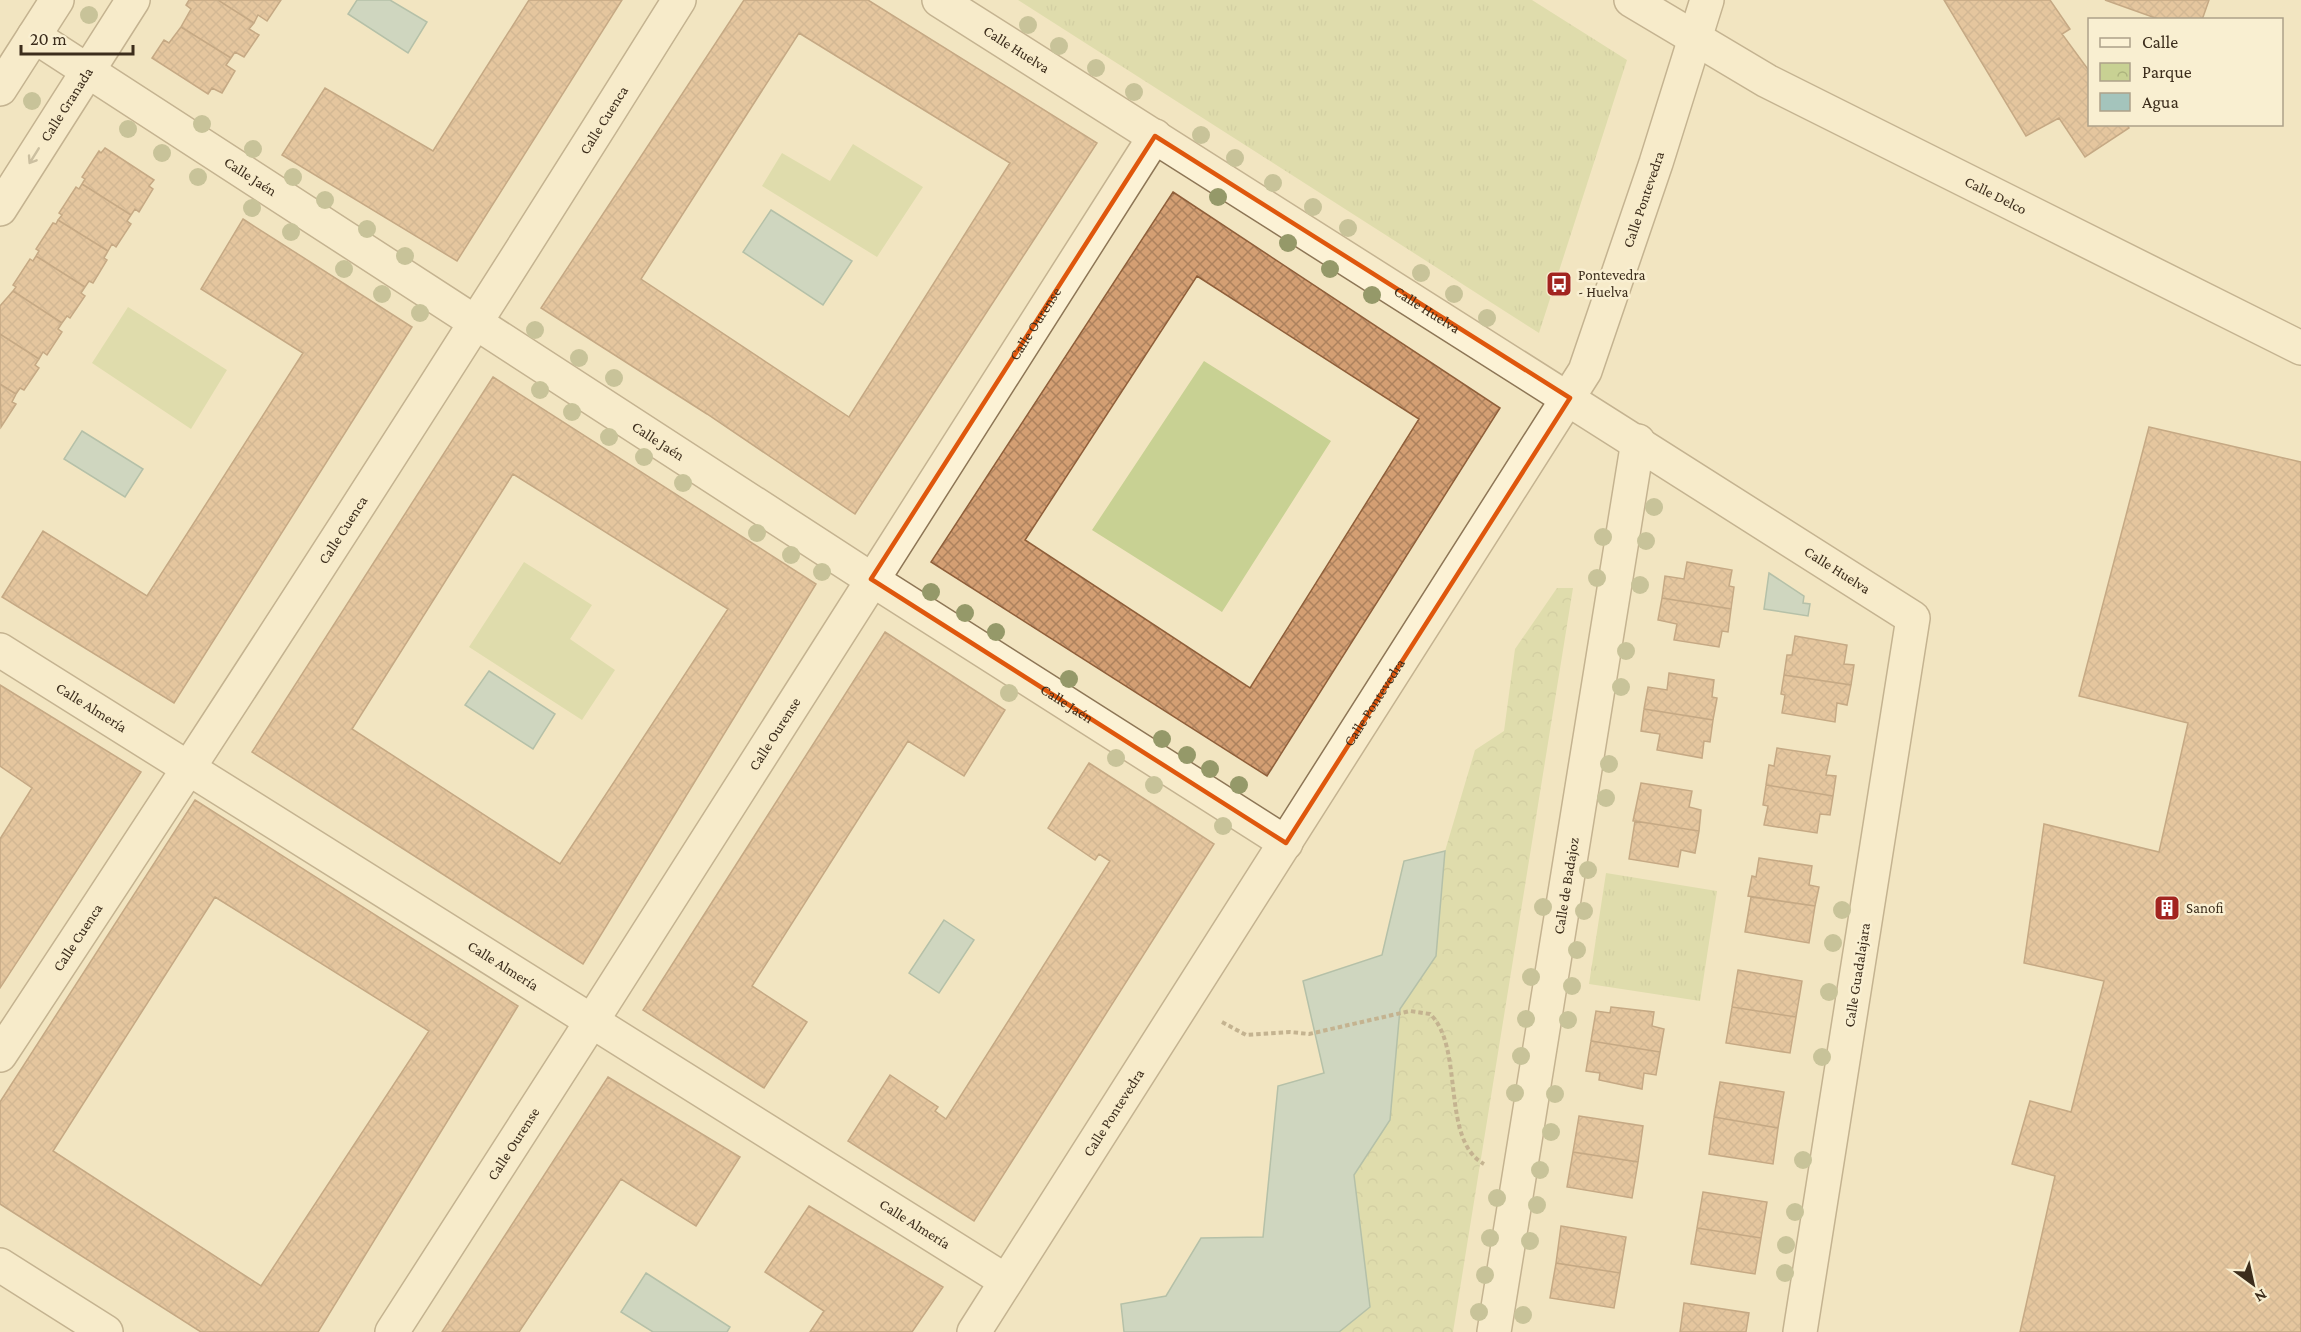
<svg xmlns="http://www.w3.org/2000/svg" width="2301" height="1332" viewBox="0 0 2301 1332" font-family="'Crimson Pro',serif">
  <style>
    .grass { fill: url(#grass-tufts) }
    .park { fill: url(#park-crowns) }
    .garden { fill: #c8d193 }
    .water { fill: #a4c4bc; stroke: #6a938a; stroke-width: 1.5 }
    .building { fill: url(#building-cross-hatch); stroke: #8f5f3a; stroke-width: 1.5; fill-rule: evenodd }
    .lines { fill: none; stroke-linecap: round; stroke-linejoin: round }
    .minor-casing { stroke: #8d7656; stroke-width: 36 }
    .path { stroke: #8d7656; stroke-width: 4; stroke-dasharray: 4.5 3; stroke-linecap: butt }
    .minor { stroke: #fcf2d5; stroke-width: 33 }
    .tree { fill: #959969 }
    .oneway { stroke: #9c9078 }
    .marked { fill: none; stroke: #df570d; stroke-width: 4.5; stroke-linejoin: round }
    .labels { text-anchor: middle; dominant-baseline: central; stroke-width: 5; stroke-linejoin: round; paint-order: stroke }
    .street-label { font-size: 15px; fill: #3c2d1c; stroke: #f9efd1 }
    .poi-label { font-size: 15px; fill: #3c2d1c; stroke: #f9efd1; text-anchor: start }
  </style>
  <defs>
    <pattern id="grass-tufts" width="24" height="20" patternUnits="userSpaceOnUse" patternTransform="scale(1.5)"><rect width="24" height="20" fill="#c8d193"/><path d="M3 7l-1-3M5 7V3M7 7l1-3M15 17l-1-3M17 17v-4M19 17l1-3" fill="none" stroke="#adb47e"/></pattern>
    <pattern id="park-crowns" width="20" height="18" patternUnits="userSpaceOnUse" patternTransform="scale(1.5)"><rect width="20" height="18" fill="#c8d193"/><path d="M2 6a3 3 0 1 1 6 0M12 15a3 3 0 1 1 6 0" fill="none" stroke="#adb47e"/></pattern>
    <pattern id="building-cross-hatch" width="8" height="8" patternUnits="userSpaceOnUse" patternTransform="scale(1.5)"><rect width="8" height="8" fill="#d49f73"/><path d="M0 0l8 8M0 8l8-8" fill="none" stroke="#ad825e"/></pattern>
  </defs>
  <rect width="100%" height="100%" fill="#f2e5c1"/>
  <path class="grass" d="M1018 0H1532L1627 60 1539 333Z
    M1606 873 1717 891 1700 1001 1589 984Z"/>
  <path class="park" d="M1557 588H1573L1453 1332H1339L1370 1307 1354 1175 1390 1120 1400 1009 1436 955 1445 851 1475 750 1504 731 1515 649Z"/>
  <path class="garden" d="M853 144 923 187 877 257 762 186 782 153 830 181Z
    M128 307 227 370 191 429 92 363Z
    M1204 361 1331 441 1222 612 1092 530Z
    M524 562 592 605 570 639 615 670 582 720 469 647Z"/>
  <path class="water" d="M357 0H390L427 22 408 53 348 14Z
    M771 210 852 261 823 305 743 252Z
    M82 431 143 469 125 497 64 459Z
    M1769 573 1804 596 1803 603 1810 604 1808 616 1764 609Z
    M489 671 555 714 533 749 465 705Z
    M1445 851 1436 956 1400 1009 1390 1120 1354 1175 1370 1307 1339 1332H1124L1121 1304 1166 1296 1201 1238 1263 1237 1278 1086 1324 1073 1303 981 1382 955 1404 861Z
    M944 920 974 940 939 993 909 973Z
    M646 1273 730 1327 727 1332H653L621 1312Z"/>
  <path class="building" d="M189 0H218L254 23 249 29 259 35 244 57 235 52 231 58 181 27 191 9 186 5Z
    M218 0H281L267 21 258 15 254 23Z
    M529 0H622L457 261 282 155 325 88 433 151Z
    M744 0H868L1097 143 855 514 707 414 541 308ZM799 33 1010 163 849 417 641 279Z
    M1944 0H2050L2070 29 2062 34 2090 72V124H2127L2129 128 2085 157 2059 118 2026 136Z
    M2105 0H2209L2202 20H2161Z
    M181 27 231 58 226 65 235 71 222 93 212 88 208 94 152 58 164 40 169 43Z
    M105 148 154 180 149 186 153 189 139 212 135 209 131 215 82 184 85 179 82 177 99 151 101 153Z
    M82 184 131 215 127 221 131 224 116 247 112 244 108 251 58 220 62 215 59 213 76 187 79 189Z
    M1173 192 1500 408 1267 776 931 562ZM1197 276 1419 419 1250 688 1025 540Z
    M243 219 412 327 174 703 2 597 43 531 147 596 303 353 201 289Z
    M58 220 108 251 104 258 107 260 93 283 89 281 85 287 36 256 39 251 36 249 53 223 56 224Z
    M36 256 85 287 81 293 85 296 70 318 67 316 62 323 13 291 16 287 13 285 30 259 33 261Z
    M13 291 62 323 58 329 62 332 47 355 43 352 39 359 0 334V306Z
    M0 334 39 359 35 365 39 368 24 390 20 388 16 394 0 384Z
    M493 377 816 584 583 964 252 752ZM513 474 728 609 560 864 352 729Z
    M0 384 16 394 12 402 16 404 1 427Z
    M2149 427 2301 462V1332H2020L2055 1176 2012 1164 2030 1101 2071 1112 2104 981 2024 963 2044 824 2159 852 2188 723 2079 696Z
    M1687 562 1732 570 1729 586 1734 587 1731 609 1662 598 1665 576 1684 579Z
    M1662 598 1731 609 1728 632 1722 631 1719 647 1674 640 1677 624 1658 620Z
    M885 632 1005 710 964 776 908 741 752 986 807 1022 764 1088 643 1010Z
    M1795 636 1847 645 1844 664 1854 665 1851 685 1784 675 1787 655H1792Z
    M1669 673 1714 680 1712 697 1717 698 1713 720 1644 709 1648 687 1667 690Z
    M1784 675 1851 685 1847 705 1837 703 1835 722 1782 713 1785 695 1781 694Z
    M0 685 141 772 0 988V839L32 788 0 766Z
    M1644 709 1713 720 1710 742 1704 741 1702 758 1657 750 1660 734 1641 731Z
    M1777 748 1830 756 1826 775 1836 776 1833 796 1766 785 1769 765 1774 766Z
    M1089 763 1214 844 974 1221 848 1141 890 1075 938 1107 935 1111 946 1119 1110 861 1099 854 1095 860 1048 828Z
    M1641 783 1692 791 1689 807 1701 810 1699 831 1633 821Z
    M1766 785 1833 796 1830 815 1820 814 1817 833 1764 825 1768 806 1763 805Z
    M195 800 518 1006 318 1332H201L0 1204V1102ZM215 897 429 1031 261 1286 53 1151Z
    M1635 821 1699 831 1695 853 1681 850 1678 867 1629 859Z
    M1759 858 1812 866 1809 885 1819 887 1815 906 1748 896 1752 876 1756 877Z
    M1751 897 1815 906 1809 943 1745 932Z
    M1738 970 1802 981 1796 1017 1732 1007Z
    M1611 1007 1654 1012 1652 1026 1664 1029 1660 1052 1591 1041 1596 1011 1610 1013Z
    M1732 1007 1796 1017 1790 1053 1726 1043Z
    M1591 1041 1660 1052 1656 1075 1644 1073 1642 1089 1599 1080 1600 1073 1586 1071Z
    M608 1077 740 1157 696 1226 621 1179 519 1332H442Z
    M1720 1082 1784 1092 1778 1128 1714 1117Z
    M1579 1116 1643 1126 1638 1162 1573 1152Z
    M1714 1117 1778 1128 1773 1164 1709 1154Z
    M1573 1152 1638 1162 1632 1198 1567 1187Z
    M1703 1192 1767 1202 1761 1238 1697 1228Z
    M809 1206 943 1287 912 1332H810L824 1311 765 1272Z
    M1561 1226 1626 1237 1620 1273 1556 1263Z
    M1697 1228 1761 1238 1755 1274 1691 1264Z
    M1556 1263 1620 1273 1614 1308 1550 1298Z
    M1684 1303 1749 1313 1746 1332H1680Z"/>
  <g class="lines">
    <g class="minor-casing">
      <g id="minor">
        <path id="s1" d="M939 0 1913 618 1800 1332"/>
        <path id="s2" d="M1631 0 1767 81 2301 348"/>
        <path id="s3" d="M34 36 871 579 1286 843"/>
        <path d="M0 89 57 0"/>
        <path id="s4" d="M0 209 133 0"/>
        <path id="s5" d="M0 650 1006 1281"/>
        <path id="s6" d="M0 1055C231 706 457 355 679 0"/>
        <path d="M0 1265 106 1332"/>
        <path id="s7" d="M392 1332C649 935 900 534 1155 136"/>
        <path id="s8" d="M974 1332 1585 371 1656 163 1707 0"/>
        <path id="s9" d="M1494 1332 1638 441"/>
      </g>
    </g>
    <path class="path" d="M1222 1022 1246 1035 1290 1032 1309 1034 1410 1011 1430 1014C1465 1047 1440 1140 1484 1164"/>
    <use href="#minor" class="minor"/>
  </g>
  <g class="tree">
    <circle cx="89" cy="15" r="9"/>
    <circle cx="1028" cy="25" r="9"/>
    <circle cx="1059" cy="46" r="9"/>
    <circle cx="1096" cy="68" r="9"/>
    <circle cx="1134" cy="92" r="9"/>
    <circle cx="32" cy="101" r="9"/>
    <circle cx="202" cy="124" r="9"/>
    <circle cx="128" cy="129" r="9"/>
    <circle cx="1201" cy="135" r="9"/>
    <circle cx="253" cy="149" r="9"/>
    <circle cx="162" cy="153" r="9"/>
    <circle cx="1235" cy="158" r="9"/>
    <circle cx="198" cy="177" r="9"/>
    <circle cx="293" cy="177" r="9"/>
    <circle cx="1273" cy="183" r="9"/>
    <circle cx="1218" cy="197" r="9"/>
    <circle cx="325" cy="200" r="9"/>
    <circle cx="1313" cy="207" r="9"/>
    <circle cx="252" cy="208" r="9"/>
    <circle cx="1348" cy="228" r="9"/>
    <circle cx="367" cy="229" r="9"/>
    <circle cx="291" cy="232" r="9"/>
    <circle cx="1288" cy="243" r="9"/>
    <circle cx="405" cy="256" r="9"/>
    <circle cx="344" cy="269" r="9"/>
    <circle cx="1330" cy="269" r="9"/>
    <circle cx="1421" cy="273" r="9"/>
    <circle cx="382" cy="294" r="9"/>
    <circle cx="1454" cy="294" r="9"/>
    <circle cx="1372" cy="295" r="9"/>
    <circle cx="420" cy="313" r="9"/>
    <circle cx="1487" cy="318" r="9"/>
    <circle cx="535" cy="330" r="9"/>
    <circle cx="579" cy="358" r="9"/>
    <circle cx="614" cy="378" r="9"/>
    <circle cx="540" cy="390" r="9"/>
    <circle cx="572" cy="412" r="9"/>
    <circle cx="609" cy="437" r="9"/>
    <circle cx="644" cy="457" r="9"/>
    <circle cx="683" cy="483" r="9"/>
    <circle cx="1654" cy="507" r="9"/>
    <circle cx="757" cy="533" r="9"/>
    <circle cx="1603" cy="537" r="9"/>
    <circle cx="1646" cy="541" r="9"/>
    <circle cx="791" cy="555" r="9"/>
    <circle cx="822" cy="572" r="9"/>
    <circle cx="1597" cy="578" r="9"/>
    <circle cx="1640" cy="585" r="9"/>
    <circle cx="931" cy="592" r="9"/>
    <circle cx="965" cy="613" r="9"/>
    <circle cx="996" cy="632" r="9"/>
    <circle cx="1626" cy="651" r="9"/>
    <circle cx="1069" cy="679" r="9"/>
    <circle cx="1621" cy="687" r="9"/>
    <circle cx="1009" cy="693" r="9"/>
    <circle cx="1162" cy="739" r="9"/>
    <circle cx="1187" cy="755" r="9"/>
    <circle cx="1116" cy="758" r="9"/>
    <circle cx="1609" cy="764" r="9"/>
    <circle cx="1210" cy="769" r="9"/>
    <circle cx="1154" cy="785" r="9"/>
    <circle cx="1239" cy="785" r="9"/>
    <circle cx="1606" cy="798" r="9"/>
    <circle cx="1223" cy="826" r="9"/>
    <circle cx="1588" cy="870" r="9"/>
    <circle cx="1543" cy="907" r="9"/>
    <circle cx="1842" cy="910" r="9"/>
    <circle cx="1584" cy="911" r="9"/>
    <circle cx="1833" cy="943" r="9"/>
    <circle cx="1577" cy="950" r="9"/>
    <circle cx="1531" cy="977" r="9"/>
    <circle cx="1572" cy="986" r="9"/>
    <circle cx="1829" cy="992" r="9"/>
    <circle cx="1526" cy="1019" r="9"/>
    <circle cx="1568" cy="1020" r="9"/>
    <circle cx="1521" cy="1056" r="9"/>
    <circle cx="1822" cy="1057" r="9"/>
    <circle cx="1515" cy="1093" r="9"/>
    <circle cx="1555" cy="1094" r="9"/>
    <circle cx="1551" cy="1132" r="9"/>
    <circle cx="1803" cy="1160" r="9"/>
    <circle cx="1540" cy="1170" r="9"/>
    <circle cx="1497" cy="1198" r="9"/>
    <circle cx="1537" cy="1205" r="9"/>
    <circle cx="1795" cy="1212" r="9"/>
    <circle cx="1490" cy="1238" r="9"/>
    <circle cx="1530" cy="1241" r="9"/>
    <circle cx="1786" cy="1245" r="9"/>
    <circle cx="1785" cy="1273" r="9"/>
    <circle cx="1485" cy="1275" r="9"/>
    <circle cx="1479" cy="1312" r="9"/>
    <circle cx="1523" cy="1315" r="9"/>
  </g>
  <defs><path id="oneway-shaft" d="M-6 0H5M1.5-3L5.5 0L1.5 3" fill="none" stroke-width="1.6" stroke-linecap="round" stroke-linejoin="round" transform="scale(1.5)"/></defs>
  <use class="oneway" href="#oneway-shaft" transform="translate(34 156) rotate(122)"/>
  <path d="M0 0H2301V1332H0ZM1155 136 1570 398 1286 843 871 579Z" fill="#f2e5c1" fill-opacity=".55" fill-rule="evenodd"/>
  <path class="marked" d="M1155 136 1570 398 1286 843 871 579Z"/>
  <defs>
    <g id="bus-square" transform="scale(1.35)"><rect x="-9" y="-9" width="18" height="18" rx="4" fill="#a22420" stroke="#f9efd1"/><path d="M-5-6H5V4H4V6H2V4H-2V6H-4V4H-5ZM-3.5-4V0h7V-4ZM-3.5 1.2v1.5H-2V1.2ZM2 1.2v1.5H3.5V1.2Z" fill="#fff"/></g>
    <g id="building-square" transform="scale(1.35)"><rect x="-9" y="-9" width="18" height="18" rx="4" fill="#a22420" stroke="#f9efd1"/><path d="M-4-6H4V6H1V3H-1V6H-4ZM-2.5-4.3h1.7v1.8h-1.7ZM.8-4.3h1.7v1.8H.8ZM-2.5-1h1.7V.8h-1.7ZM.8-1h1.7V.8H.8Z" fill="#fff"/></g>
  </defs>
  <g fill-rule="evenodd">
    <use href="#bus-square" x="1559" y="284"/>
    <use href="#building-square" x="2167" y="908"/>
  </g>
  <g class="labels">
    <g class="street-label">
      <text stroke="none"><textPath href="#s1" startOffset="92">Calle Huelva</textPath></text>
      <text stroke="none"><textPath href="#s4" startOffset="124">Calle Granada</textPath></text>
      <text stroke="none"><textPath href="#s6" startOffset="1113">Calle Cuenca</textPath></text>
      <text stroke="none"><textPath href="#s3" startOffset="258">Calle Jaén</textPath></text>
      <text stroke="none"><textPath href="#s2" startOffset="414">Calle Delco</textPath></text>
      <text stroke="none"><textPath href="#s8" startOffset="1320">Calle Pontevedra</textPath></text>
      <text stroke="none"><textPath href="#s1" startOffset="578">Calle Huelva</textPath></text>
      <text stroke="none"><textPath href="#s7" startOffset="1196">Calle Ourense</textPath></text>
      <text stroke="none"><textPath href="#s3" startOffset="744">Calle Jaén</textPath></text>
      <text stroke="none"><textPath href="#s6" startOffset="627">Calle Cuenca</textPath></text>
      <text stroke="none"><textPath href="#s1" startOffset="1064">Calle Huelva</textPath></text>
      <text stroke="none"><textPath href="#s3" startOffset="1230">Calle Jaén</textPath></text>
      <text stroke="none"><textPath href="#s8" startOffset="746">Calle Pontevedra</textPath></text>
      <text stroke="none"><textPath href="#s5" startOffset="108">Calle Almería</textPath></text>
      <text stroke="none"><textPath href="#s7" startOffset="710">Calle Ourense</textPath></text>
      <text stroke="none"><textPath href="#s9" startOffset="452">Calle de Badajoz</textPath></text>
      <text stroke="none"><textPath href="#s6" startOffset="141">Calle Cuenca</textPath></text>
      <text stroke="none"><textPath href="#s5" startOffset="594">Calle Almería</textPath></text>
      <text transform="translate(1857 975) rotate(-81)">Calle Guadalajara</text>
      <text stroke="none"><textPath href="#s8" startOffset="260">Calle Pontevedra</textPath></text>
      <text stroke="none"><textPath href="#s7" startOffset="224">Calle Ourense</textPath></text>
      <text stroke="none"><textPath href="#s5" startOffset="1080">Calle Almería</textPath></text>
    </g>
    <g class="poi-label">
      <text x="1578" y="275">Pontevedra<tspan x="1578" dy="17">- Huelva</tspan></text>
      <text x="2186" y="908">Sanofi</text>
    </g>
  </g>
  <rect x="2088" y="18" width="195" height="108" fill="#f9efd1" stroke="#ada189" stroke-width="1.5"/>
  <rect x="2100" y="38" width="30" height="9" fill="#fcf2d5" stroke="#ada189" stroke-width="1.5"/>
  <text x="2142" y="48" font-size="18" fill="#3c2d1c">Calle</text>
  <rect x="2100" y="63" width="30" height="18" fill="url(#park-crowns)" stroke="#ada189" stroke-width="1.5"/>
  <text x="2142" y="78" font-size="18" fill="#3c2d1c">Parque</text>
  <rect x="2100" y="93" width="30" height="18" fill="#a4c4bc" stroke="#ada189" stroke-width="1.5"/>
  <text x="2142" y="108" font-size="18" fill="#3c2d1c">Agua</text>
  <g transform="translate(2253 1284) rotate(147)" stroke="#f9efd1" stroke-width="4.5" paint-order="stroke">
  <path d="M0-4.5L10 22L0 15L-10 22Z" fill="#3c2d1c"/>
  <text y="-9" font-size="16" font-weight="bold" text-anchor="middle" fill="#3c2d1c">N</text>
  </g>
  <path d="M21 45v9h112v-9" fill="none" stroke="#3c2d1c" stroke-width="3"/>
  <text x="30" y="45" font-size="18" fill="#3c2d1c" stroke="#f9efd1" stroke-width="4.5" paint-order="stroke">20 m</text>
</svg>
